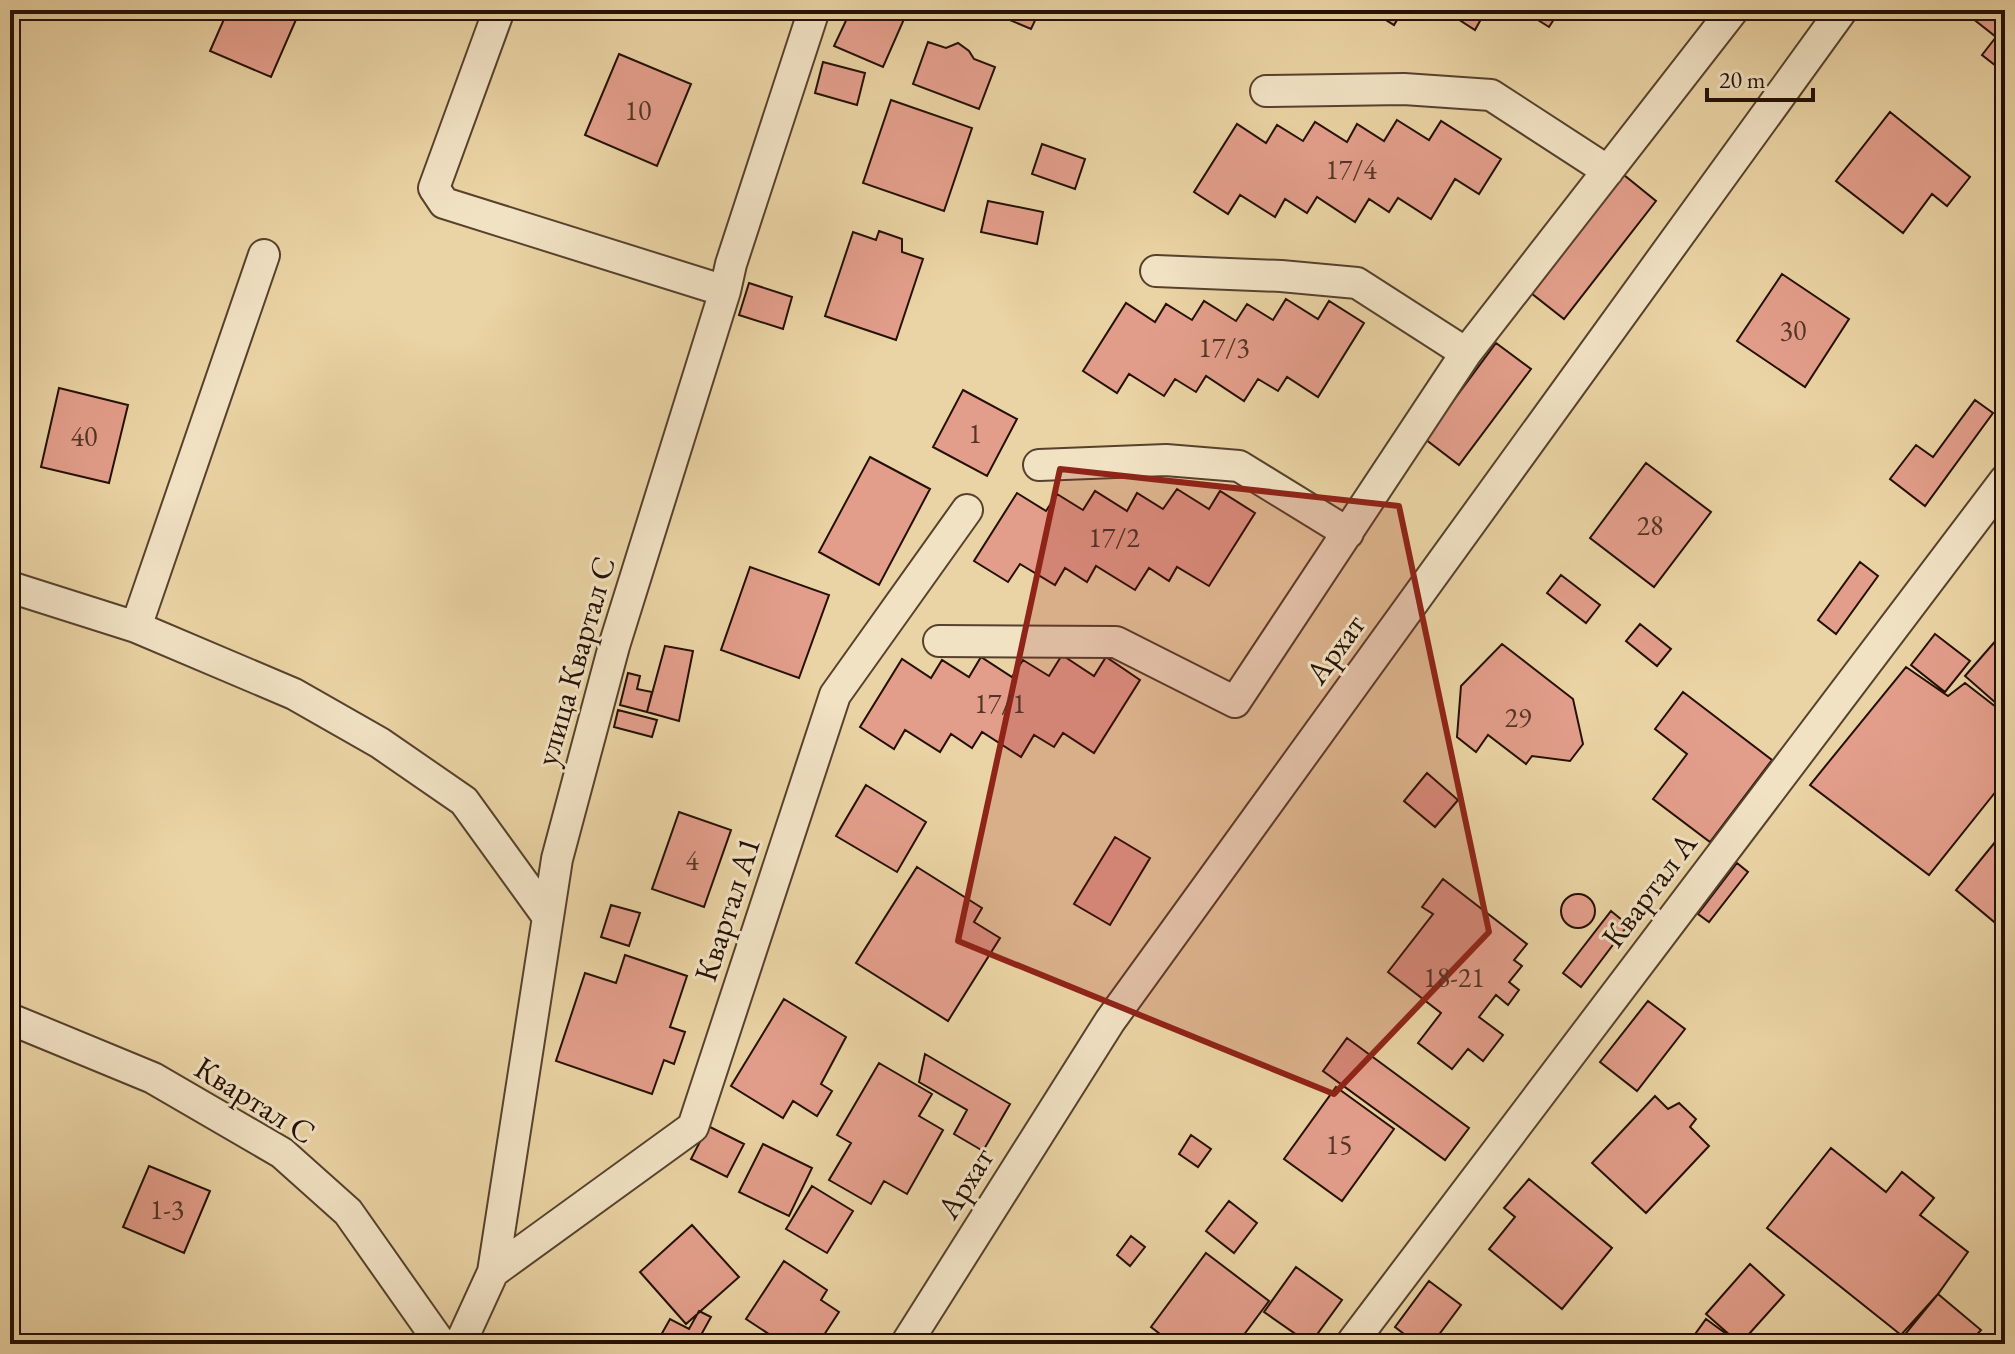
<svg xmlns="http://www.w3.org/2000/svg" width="2015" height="1354" viewBox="0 0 2015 1354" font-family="'EB Garamond',serif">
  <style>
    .building { fill: #e39e8b; stroke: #241005; stroke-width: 2 }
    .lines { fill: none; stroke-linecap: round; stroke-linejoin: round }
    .street-casing { stroke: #56412d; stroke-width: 34 }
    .street { stroke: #f1e2c4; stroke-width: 30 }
    .marked { fill: #8f2418; fill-opacity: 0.2; stroke: #8f2418; stroke-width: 6; stroke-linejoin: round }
    .labels { text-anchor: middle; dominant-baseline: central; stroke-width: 6; stroke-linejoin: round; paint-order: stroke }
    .number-label { font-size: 28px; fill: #543426 }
    .street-label { font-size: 32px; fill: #241005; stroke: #f1e2c4 }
  </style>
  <rect width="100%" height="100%" fill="#ead3a4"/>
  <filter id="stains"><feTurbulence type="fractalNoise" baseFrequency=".0025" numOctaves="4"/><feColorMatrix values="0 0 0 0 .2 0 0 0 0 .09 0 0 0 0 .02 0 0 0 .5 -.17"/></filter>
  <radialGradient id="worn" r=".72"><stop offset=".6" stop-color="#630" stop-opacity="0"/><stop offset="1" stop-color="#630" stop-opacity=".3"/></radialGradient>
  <path class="building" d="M228 10H286L298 15 271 77 210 51Z
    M851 10H908L883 67 834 46Z
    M1001 10H1040L1031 29 998 15Z
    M1370 10H1403L1394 25Z
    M1444 10H1486L1475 30Z
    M1522 10H1560L1549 27Z
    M1970 10H2005V73L1982 55 1996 37 1967 14Z
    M928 42 946 48 958 43 969 51 974 59 995 67 979 109 913 84Z
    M619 54 691 84 657 166 585 135Z
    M823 62 865 73 857 105 815 93Z
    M891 100 972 128 944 211 863 183Z
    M1890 112 1970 177 1947 206 1932 194 1903 233 1836 181Z
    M1397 120 1429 140 1441 121 1501 159 1479 194 1455 179 1431 219 1398 198 1389 212 1369 199 1355 222 1317 197 1307 213 1285 199 1275 217 1240 195 1228 214 1194 192 1237 124 1266 143 1277 125 1303 141 1315 122 1347 142 1357 124 1384 141Z
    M1042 144 1085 159 1075 189 1032 174Z
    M1624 175 1656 201 1564 319 1531 293Z
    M988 201 1043 212 1037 244 981 232Z
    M879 231 902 239V252L923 259 896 340 825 316 853 232 876 240Z
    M1782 274 1849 319 1805 387 1737 341Z
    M749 283 792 297 783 329 739 315Z
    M1286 299 1318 319 1329 301 1364 323 1318 397 1287 377 1278 391 1258 379 1244 401 1206 376 1196 392 1175 379 1164 396 1129 374 1117 393 1083 371 1126 303 1155 322 1166 304 1192 320 1204 301 1236 321 1247 304 1273 320Z
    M1496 343 1531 369 1459 465 1425 439Z
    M59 388 128 405 109 483 41 467Z
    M963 390 1017 419 987 476 933 447Z
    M1975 400 1993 413 1925 506 1890 479 1916 445 1933 457Z
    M870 457 930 489 879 585 819 552Z
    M1646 463 1711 512 1654 587 1590 538Z
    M1177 489 1209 509 1220 491 1255 513 1209 586 1177 567 1169 581 1149 568 1135 590 1096 566 1087 582 1065 568 1055 585 1020 564 1008 582 974 561 1017 493 1046 511 1057 494 1083 510 1095 491 1127 511 1137 493 1163 509Z
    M1860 562 1878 576 1836 634 1818 620Z
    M750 567 829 595 799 678 721 650Z
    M1561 575 1600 605 1586 623 1547 593Z
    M1640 624 1671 649 1657 666 1626 641Z
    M2005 630V711L1965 676Z
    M1935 634 1970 661 1945 692 1911 665Z
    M1502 644 1573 699 1583 744 1570 761 1532 756 1526 764 1488 735 1476 752 1457 737 1461 686Z
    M665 646 693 651 679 721 647 712Z
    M1062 655 1094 676 1106 657 1140 680 1094 753 1063 733 1054 747 1034 735 1021 757 982 732 972 748 951 734 940 752 905 730 894 749 860 727 902 659 931 678 942 660 969 677 981 657 1012 677 1023 660 1049 676Z
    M1906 667 1948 696 1965 683 2005 714V780L1929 875 1810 785Z
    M628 673 640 676 637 689 652 692 647 712 620 705Z
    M1683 692 1772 760 1710 842 1653 799 1687 754 1655 729Z
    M618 710 657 720 652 737 614 727Z
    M1427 773 1458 800 1435 827 1404 801Z
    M866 785 926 822 897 872 836 836Z
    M679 812 731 830 704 907 652 889Z
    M2000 836 2005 840V919L1999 926 1956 890Z
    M1115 837 1150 858 1110 925 1074 904Z
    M1737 863 1748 872 1709 922 1698 914Z
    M917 867 982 908 974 922 1000 938 948 1021 856 963Z
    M1443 879 1527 944 1514 960 1522 966 1509 982 1519 990 1508 1005 1496 995 1479 1017 1503 1035 1483 1061 1468 1049 1452 1069 1418 1043 1441 1013 1388 972 1433 914 1422 907Z
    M1561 911a17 17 0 1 1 34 0a17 17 0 1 1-34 0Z
    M611 905 640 913 629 946 601 937Z
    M1611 911 1628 925 1581 987 1563 973Z
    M625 955 687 976 670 1027 685 1032 674 1064 664 1060 652 1094 556 1061 585 973 616 983Z
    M784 999 846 1037 821 1084 832 1091 817 1116 793 1101 783 1118 731 1086Z
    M1648 1001 1685 1029 1637 1091 1600 1062Z
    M1347 1038 1469 1128 1445 1160 1323 1071Z
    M925 1054 1010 1104 983 1151 954 1134 967 1110 919 1082Z
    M879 1063 932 1094 919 1116 943 1130 907 1194 884 1181 871 1204 829 1180 851 1143 837 1135Z
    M1336 1087 1394 1129 1342 1201 1284 1159Z
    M1655 1096 1668 1109 1679 1103 1696 1119 1690 1127 1709 1146 1646 1213 1592 1163Z
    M708 1126 744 1144 727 1177 691 1159Z
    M1191 1135 1211 1149 1198 1167 1179 1154Z
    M763 1144 812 1168 789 1216 739 1192Z
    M1831 1148 1886 1192 1902 1172 1934 1198 1920 1215 1968 1252 1938 1294 1901 1335 1767 1228Z
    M149 1166 210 1191 184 1253 123 1227Z
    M1529 1179 1612 1248 1562 1309 1489 1249 1515 1217 1504 1208Z
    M812 1186 853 1211 827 1253 786 1229Z
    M1229 1201 1257 1223 1234 1253 1206 1231Z
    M692 1225 739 1277 686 1324 640 1272Z
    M1131 1236 1145 1247 1130 1266 1117 1255Z
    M1206 1253 1269 1301 1237 1344H1173L1151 1327Z
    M784 1261 827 1290 821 1300 839 1312 818 1344 800 1334 794 1344H784L746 1319Z
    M1750 1264 1784 1295 1740 1344 1706 1314Z
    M1296 1267 1342 1300 1310 1344 1264 1312Z
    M1429 1281 1461 1305 1432 1344H1417L1395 1327Z
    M1938 1294 1981 1330 1974 1338 1981 1344H1919L1906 1333Z
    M699 1311 711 1317 696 1344H656L670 1319 689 1329Z
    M1706 1319 1740 1344H1688Z"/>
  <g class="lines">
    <g class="street-casing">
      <path id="street" d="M499 10 434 188 444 203 725 291
        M1266 91 1404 89 1491 95 1608 171
        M1156 271 1281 276 1357 283 1466 353
        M1039 465 1166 460 1239 466 1348 533
        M10 587 136 627 294 694 380 743 464 801 548 917
        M136 627 264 255
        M939 641 1116 642 1235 702 1466 353 1733 10
        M10 1019 153 1078 282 1153 348 1212 441 1344
        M493 1272 693 1127 835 695 967 510
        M460 1344 493 1272 557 859 614 646 725 291 731 264 814 10
        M906 1344 1110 1021 1842 10
        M1351 1344 2005 480"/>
    </g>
    <use href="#street" class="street"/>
  </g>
  <path class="marked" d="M1060 469 1399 506 1489 932 1334 1094 958 941Z"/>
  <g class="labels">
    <g class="number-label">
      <text x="638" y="110">10</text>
      <text x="1351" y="169">17/4</text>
      <text x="1793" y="330">30</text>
      <text x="1224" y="347">17/3</text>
      <text x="975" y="433">1</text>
      <text x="84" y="436">40</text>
      <text x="1650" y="525">28</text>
      <text x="1114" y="537">17/2</text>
      <text x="1000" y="703">17/1</text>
      <text x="1518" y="717">29</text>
      <text x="692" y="860">4</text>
      <text x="1454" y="977">18-21</text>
      <text x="1339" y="1144">15</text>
      <text x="167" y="1209">1-3</text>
    </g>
    <g class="street-label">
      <text transform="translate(1335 649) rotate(-54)">Архат</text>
      <text transform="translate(575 661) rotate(-74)">улица Квартал С</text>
      <text transform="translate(1649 890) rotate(-53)">Квартал А</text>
      <text transform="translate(727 909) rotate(-72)">Квартал А1</text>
      <text transform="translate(255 1100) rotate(32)">Квартал С</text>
      <text transform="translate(965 1183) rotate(-58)">Архат</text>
    </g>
  </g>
  <rect width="2015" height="1354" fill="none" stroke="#ead3a4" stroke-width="40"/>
  <rect x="12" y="12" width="1991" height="1330" fill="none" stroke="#241005" stroke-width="4"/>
  <rect x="20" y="20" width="1975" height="1314" fill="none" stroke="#241005" stroke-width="2"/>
  <path d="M1707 88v12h106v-12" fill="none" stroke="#241005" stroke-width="4"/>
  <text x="1719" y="88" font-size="24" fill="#241005" stroke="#f1e2c4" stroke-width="6" paint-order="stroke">20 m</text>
  <rect width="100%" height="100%" filter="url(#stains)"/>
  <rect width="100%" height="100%" fill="url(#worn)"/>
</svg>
